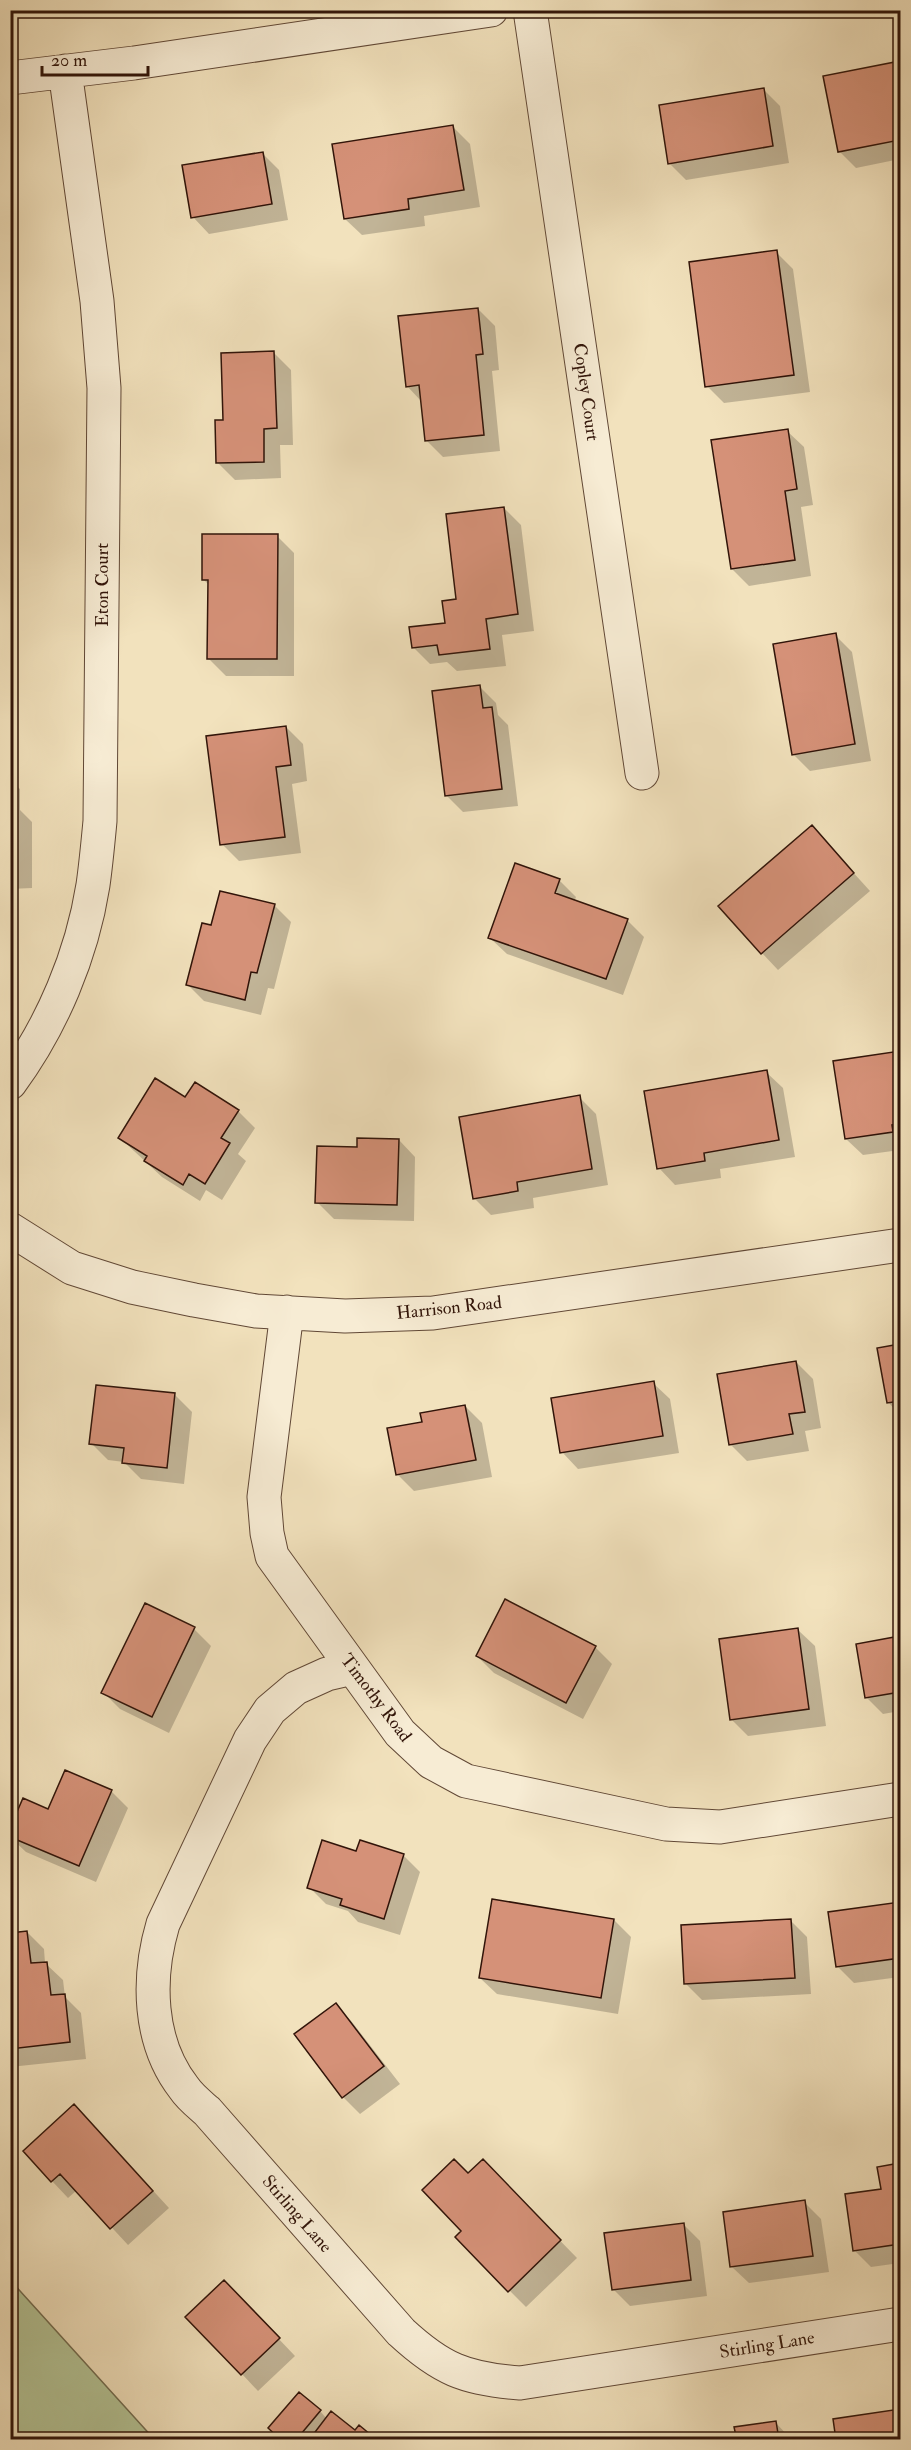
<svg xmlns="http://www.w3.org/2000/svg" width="911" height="2450" viewBox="0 0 911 2450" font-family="'IM FELL Double Pica',serif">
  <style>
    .green { fill: #b4c496; stroke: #726c50; stroke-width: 1.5 }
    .shadow { fill: #0003 }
    .building { fill: #d59178; stroke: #311409; stroke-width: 1.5 }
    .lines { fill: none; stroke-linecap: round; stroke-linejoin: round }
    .street-casing { stroke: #614836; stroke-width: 35 }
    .street { stroke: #f7ecd4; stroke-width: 33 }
    .labels { text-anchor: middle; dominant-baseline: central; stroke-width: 5; stroke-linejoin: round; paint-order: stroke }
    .street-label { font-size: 18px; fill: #311409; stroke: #f7ecd4 }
  </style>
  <rect width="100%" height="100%" fill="#f2e2bd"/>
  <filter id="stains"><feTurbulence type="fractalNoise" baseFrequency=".00333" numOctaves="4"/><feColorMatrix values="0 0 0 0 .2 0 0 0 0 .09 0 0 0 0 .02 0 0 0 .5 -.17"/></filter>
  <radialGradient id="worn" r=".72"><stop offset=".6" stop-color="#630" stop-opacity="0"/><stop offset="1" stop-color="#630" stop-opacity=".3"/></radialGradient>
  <path class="green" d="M10 2281H11L154 2439H11Z"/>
  <path class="shadow" d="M900 62V159L856 168 839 151 825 77Z
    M763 89 780 106 789 163 686 180 669 163Z
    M453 127 470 144 480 207 424 216 425 226 362 235 345 219Z
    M262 153 279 170 288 220 209 234 193 217Z
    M776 252 793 269 810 392 724 403 707 386Z
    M478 309 495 326 499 370 492 371 500 451 443 457 426 440 422 402 407 386Z
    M274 353 291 370 293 445H280L281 478 235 480 218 463 225 422Z
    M10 425 18 433 10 554Z
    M787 431 804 447 813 505 801 507 811 576 749 586 732 569Z
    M504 508 521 525 534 631 502 635 506 666 457 671 447 662 430 664 413 647 446 624Z
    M277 536 294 553V676H226L209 659V585L203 579Z
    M835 635 852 652 871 761 810 771 793 754Z
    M480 687 496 703 498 715 508 725 518 806 463 812 447 796Z
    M286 727 303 744 307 781 292 784 301 853 239 861 222 844Z
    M10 780 20 789V810L32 822V888L10 889Z
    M812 827 870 891 778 970 762 953Z
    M559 880 576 897 574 902 627 920 644 937 623 995 507 954 490 938Z
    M274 905 291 922 274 989 268 988 261 1015 204 1001 187 984 213 927Z
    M900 1053V1150L863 1155 846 1139 835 1062Z
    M766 1072 783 1088 795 1157 720 1169 721 1178 675 1185 659 1168Z
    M579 1097 596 1114 608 1185 533 1198 534 1208 491 1215 474 1198Z
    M186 1099 238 1111 255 1128 238 1154 246 1161 222 1200 206 1190 200 1201 162 1177 120 1138Z
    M399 1140 415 1157 414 1221 334 1219 317 1202 358 1149Z
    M900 1345V1415L888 1402 879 1349Z
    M796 1362 813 1379 821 1428 805 1431 809 1451 747 1461 730 1444Z
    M653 1383 670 1399 679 1453 578 1469 562 1452Z
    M175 1395 192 1412 184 1484 141 1479 124 1462 108 1460 91 1443Z
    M465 1406 482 1423 492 1477 414 1491 397 1474 423 1423Z
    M194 1629 211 1646 169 1733 120 1709 103 1692Z
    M798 1630 815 1646 826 1726 748 1736 731 1719Z
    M900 1638V1711L883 1714 866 1697 857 1645Z
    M595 1647 612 1664 583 1719 494 1673 477 1656Z
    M111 1791 128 1808 96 1882 26 1852 10 1837V1831L49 1811Z
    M357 1853 403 1855 420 1872 400 1935 358 1922 348 1911 326 1904 309 1887Z
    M900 1903V1977L854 1983 837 1966 830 1913Z
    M614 1920 631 1937 618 2014 497 1994 480 1978Z
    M790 1920 807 1937 811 1994 702 2000 685 1983Z
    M27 1932 44 1949 45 1963 63 1980 65 1997 81 2013 86 2059 10 2067V1934Z
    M336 2005 352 2022 400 2084 360 2114 343 2097Z
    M91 2123 169 2208 128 2245 77 2190 68 2198 52 2181Z
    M900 2165V2263L871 2267 854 2250 883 2190 879 2168Z
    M468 2175 499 2178 577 2258 526 2307 509 2290 463 2231Z
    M804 2202 821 2219 829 2272 749 2283 732 2267Z
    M683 2224 700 2241 707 2296 630 2306 614 2290Z
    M241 2299 295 2356 258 2391 242 2374Z
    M320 2411 327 2419 375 2440H282Z
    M775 2422 792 2440H724L737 2437Z"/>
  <path class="building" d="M900 61V140L838 152 823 76Z
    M764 88 773 146 668 164 659 105Z
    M453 125 464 190 408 199 409 209 344 219 332 144Z
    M263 152 272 204 191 218 182 165Z
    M777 250 794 375 705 387 689 262Z
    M478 308 483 354 476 355 484 435 425 441 419 385 406 387 398 316Z
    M274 351 277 428 264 429V462L216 463 215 420H223L221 353Z
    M788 429 797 489 785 491 795 560 731 569 711 440Z
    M504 507 518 614 486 619 490 649 439 655 437 645 412 648 409 627 445 623 442 601 456 599 446 514Z
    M202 534H278L277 659H207L208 580H202Z
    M836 633 855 744 792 755 773 644Z
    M480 685 483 708 492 707 502 789 445 796 432 691Z
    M286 726 291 765 276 767 285 837 220 845 206 736Z
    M16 803V872H10V804Z
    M812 825 854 873 761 954 718 906Z
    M515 863 560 879 555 893 628 919 606 979 488 938Z
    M220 891 275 904 257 973 251 972 245 1000 186 985 202 923 211 925Z
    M900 1051V1124L892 1125 893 1132 845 1139 833 1061Z
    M767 1070 779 1140 704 1153 705 1161 657 1169 644 1091Z
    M155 1078 185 1097 195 1082 239 1110 221 1138 230 1143 205 1184 189 1174 183 1185 144 1161 147 1156 118 1138Z
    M580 1095 592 1169 517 1182 518 1191 473 1199 459 1117Z
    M357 1138 399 1139 397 1205 315 1203 317 1146 357 1147Z
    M900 1344V1401L887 1403 877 1348Z
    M796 1361 805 1412 789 1414 793 1434 729 1445 717 1374Z
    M654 1381 663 1436 560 1453 551 1398Z
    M96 1385 175 1393 167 1468 122 1463 124 1448 89 1444Z
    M465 1405 476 1460 396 1475 387 1428 422 1422 420 1413Z
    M505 1599 596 1646 566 1703 476 1656Z
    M145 1603 195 1627 152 1717 101 1693Z
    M798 1628 809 1709 730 1720 719 1639Z
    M900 1636V1692L865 1698 856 1644Z
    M65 1770 112 1790 79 1866 10 1837V1828L23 1798 48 1809Z
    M322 1840 356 1851 360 1840 404 1854 384 1919 340 1905 342 1899 307 1888Z
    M492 1899 614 1919 601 1998 479 1978Z
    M900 1902V1958L836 1967 828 1912Z
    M791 1919 795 1978 684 1984 681 1925Z
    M27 1931 31 1963 47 1962 51 1995 65 1994 70 2042 10 2049V1933Z
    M336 2003 384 2066 342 2098 294 2034Z
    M74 2104 153 2191 110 2229 60 2174 51 2182 23 2151Z
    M454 2159 468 2173 483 2159 561 2240 508 2292 455 2237 461 2231 422 2190Z
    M900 2163V2244L853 2251 845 2194 881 2189 877 2167Z
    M805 2200 813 2256 730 2267 723 2212Z
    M684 2223 691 2280 612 2290 604 2233Z
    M224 2280 280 2338 241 2375 185 2317Z
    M299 2392 321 2410 296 2440H281L268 2428Z
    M900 2409V2440H836L833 2419Z
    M331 2411 355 2430 359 2425 377 2440H309Z
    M776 2421 779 2440H714L736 2436 734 2427Z"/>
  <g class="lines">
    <g class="street-casing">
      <path id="street" d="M530 10 642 773
        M10 78 134 63 491 10
        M10 1083C52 1026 82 955 93 885 96 864 98 842 100 821L104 388 97 301 65 71
        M10 1229 72 1268 132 1287 194 1300 256 1311 345 1316 433 1313 900 1245
        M287 1312 264 1497 267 1533 272 1556 400 1733 431 1762 466 1781 666 1824 720 1827 900 1799
        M353 1668 327 1674 296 1688 270 1710 250 1740 163 1924C147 1978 148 2042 184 2088 190 2097 199 2104 207 2111L401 2332C441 2369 465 2379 520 2383L900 2324"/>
    </g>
    <use href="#street" class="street"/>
  </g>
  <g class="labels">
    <g class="street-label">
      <text transform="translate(586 392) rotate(82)">Copley Court</text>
      <text transform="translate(102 585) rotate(-90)">Eton Court</text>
      <text transform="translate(449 1308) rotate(-6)">Harrison Road</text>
      <text transform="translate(376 1698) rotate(53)">Timothy Road</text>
      <text transform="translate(297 2214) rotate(49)">Stirling Lane</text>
      <text transform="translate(767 2345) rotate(-9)">Stirling Lane</text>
    </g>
  </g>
  <rect width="911" height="2450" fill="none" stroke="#f2e2bd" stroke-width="36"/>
  <rect x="12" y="12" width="887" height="2426" fill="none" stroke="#311409" stroke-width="3"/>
  <rect x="18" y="18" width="875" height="2414" fill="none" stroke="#311409" stroke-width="1.5"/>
  <path d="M42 66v9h106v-9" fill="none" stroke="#311409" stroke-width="3"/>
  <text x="51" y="66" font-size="18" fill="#311409" stroke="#f7ecd4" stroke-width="4.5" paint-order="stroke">20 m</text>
  <rect width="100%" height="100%" filter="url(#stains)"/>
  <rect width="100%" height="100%" fill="url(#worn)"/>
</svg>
